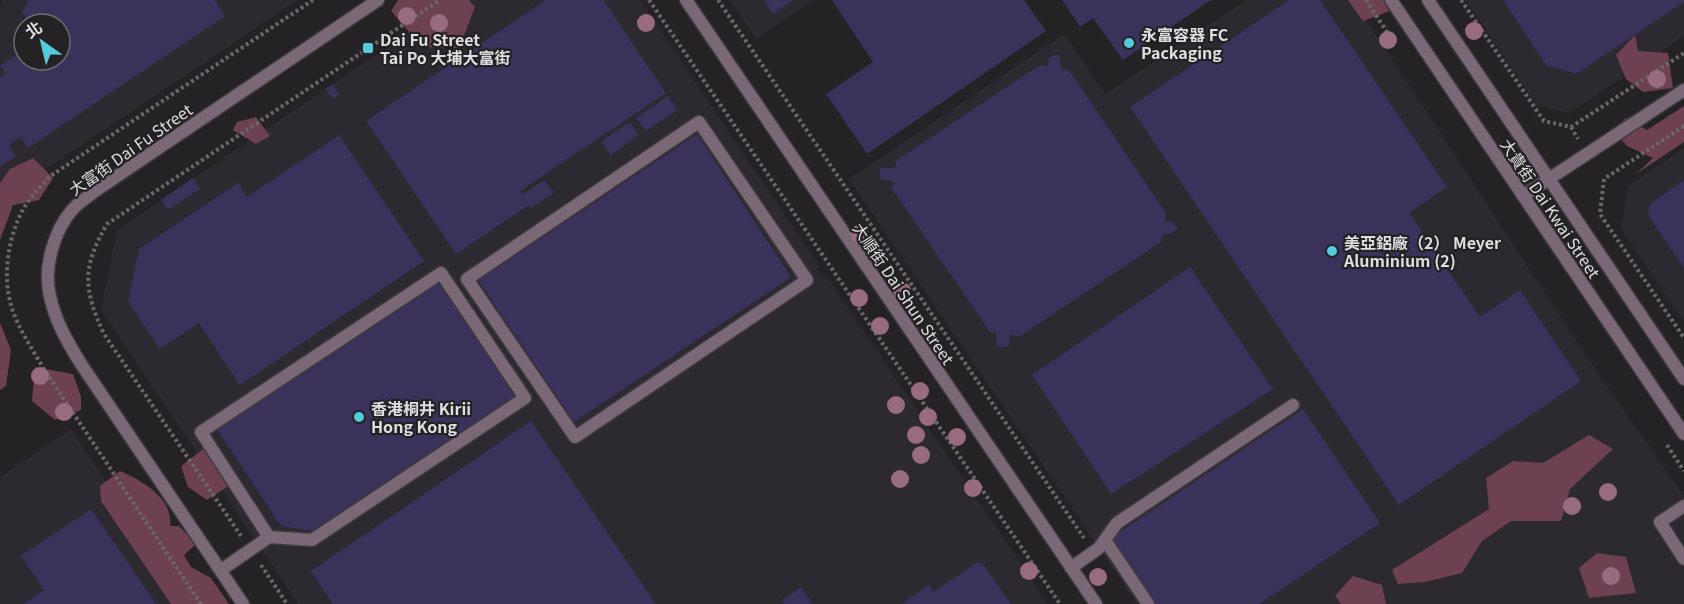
<svg xmlns="http://www.w3.org/2000/svg" width="1684" height="604" viewBox="0 0 1684 604" font-family="Georgia,'Noto Sans TC',serif">
  <style>
    .built { fill: #2d2931; fill-rule: evenodd }
    .forest { fill: #6d4052 }
    .building { fill: #3a325a }
    .lines { fill: none; stroke-linecap: round; stroke-linejoin: round }
    .service-casing { stroke: #3e3c3f; stroke-width: 15 }
    .minor-casing { stroke: #3e3c3f; stroke-width: 15 }
    .tertiary-casing { stroke: #3e3c3f; stroke-width: 15 }
    .path { stroke: #69676a; stroke-width: 4; stroke-dasharray: 3 3; stroke-linecap: butt }
    .service { stroke: #7a6876; stroke-width: 12 }
    .minor { stroke: #7a6876; stroke-width: 12 }
    .tertiary { stroke: #7a6876; stroke-width: 12 }
    .tree { fill: #986c7e }
    .poi-dot { fill: #53cbdb; stroke: #242225; stroke-width: 2 }
    .labels { text-anchor: middle; dominant-baseline: central; stroke-width: 4.5; stroke-linejoin: round; paint-order: stroke }
    .poi-label { font-size: 16px; font-weight: bold; fill: #dfdee0; stroke: #242225; text-anchor: start }
    .street-label { font-size: 16px; fill: #dfdee0; stroke: #242225 }
  </style>
  <rect width="100%" height="100%" fill="#242225"/>
  <path class="built" d="M3 0H298L19 187 0 181V7ZM24 24H60V60H24Z
    M457 0H640L820 267 817 269 823 279 827 277 1048 604H298L101 310 117 230Z
    M729 0H813L756 39Z
    M1246 0H1353L1599 375 1684 496V604H1137L849 179 1064 34 1105 94Z
    M1466 0H1684V36L1570 113 1537 106Z
    M1684 148V322L1621 229 1628 186Z
    M71 429 189 604H0V477Z"/>
  <path class="forest" d="M398 0H469L475 7 459 48 422 47 391 11Z
    M1348 0H1388L1398 8 1363 21Z
    M1635 35 1638 51 1668 53 1673 88 1643 92 1626 79 1616 55Z
    M1684 106V142L1636 174 1653 158 1627 146 1613 130 1626 118 1647 130Z
    M256 117 270 136 256 144 233 130 237 122Z
    M33 158 53 178 39 200 13 205 0 240V183L10 169Z
    M0 323 11 350 6 386 0 390Z
    M35 367 73 374 81 397V410L55 420 32 401Z
    M1589 435 1613 449 1570 489 1561 521H1511L1482 541 1462 573 1425 582 1398 584 1392 570 1489 509 1486 478 1513 461 1543 463Z
    M206 447 236 481 207 500 188 487 181 466Z
    M120 471C143 481 173 498 170 526H179L196 544 184 555 191 567 211 578 229 604H171L101 501 100 486Z
    M1597 553 1626 557 1636 593 1589 598 1579 568Z
    M1353 576 1382 585 1386 604H1341L1335 596Z"/>
  <path class="building" d="M29 0H215L225 16 28 148 20 137 9 145 16 156 0 167V77L6 73 0 66 23 50 24 60H60V24H49L48 22 44 24H33L30 20 28 21 22 12Z
    M546 0H603L666 93 520 191 522 195 544 180 554 193 531 208 529 205 456 254 366 121Z
    M764 0H793L773 14Z
    M832 0H1024L1046 31 867 154 826 94 873 62Z
    M1062 0H1211L1123 60 1093 18 1080 27Z
    M1289 0H1320L1447 187 1409 213 1480 317 1520 290 1581 381 1399 505 1130 107Z
    M1503 0H1684V2L1576 74 1546 65Z
    M1055 55 1060 56 1061 69 1069 70 1166 213 1165 221 1174 223 1178 228 1172 233 1162 235 1161 242 1020 336 1010 335 1009 345 1002 348 996 345 997 333 990 332 891 187 895 182 880 179V168H895L897 160 1040 65 1048 66 1049 58Z
    M332 84 339 94 333 99 326 89Z
    M668 96 677 110 646 131 636 118Z
    M630 122 639 135 611 155 601 141Z
    M697 134 791 277 574 422 478 280Z
    M339 135 424 261 240 385 199 323 160 349 128 301 139 249 238 183 247 197Z
    M193 178 200 189 168 210 161 200Z
    M1684 180V268L1648 215 1650 204Z
    M1190 267 1273 389 1111 494 1032 375Z
    M438 280 518 396 315 531 281 526 216 428Z
    M1303 409 1380 523 1259 604H1155L1111 538Z
    M531 421 656 604H333L311 571Z
    M91 509 156 604H23L44 590 21 556Z
    M978 562 983 564 1011 604H901L929 585 933 592Z
    M801 587 812 604H785L782 600Z"/>
  <g class="lines">
    <g class="service-casing">
      <path id="service" d="M699 122 807 280 575 437 467 279Z
        M441 273 525 398 312 540 269 537 201 432Z
        M1684 506 1660 522 1684 559
        M1105 540 1148 604
        M1071 568 1099 548 1117 523 1293 405
        M221 570 269 537"/>
    </g>
    <g class="minor-casing">
      <path id="minor" d="M686 0 1096 604
        M1523 196 1684 90
        M243 604 81 364C68 343 55 321 50 296 43 268 54 230 73 209 79 202 88 197 95 191L378 0"/>
    </g>
    <g class="tertiary-casing">
      <path id="tertiary" d="M1391 0 1684 434
        M1428 0 1684 379"/>
    </g>
    <path class="path" d="M649 0 1060 604
      M718 0 1084 538
      M1366 0 1387 32
      M1461 0 1544 121 1571 127 1684 53
      M1684 126 1604 179 1600 214 1684 338
      M1571 127 1578 139
      M1667 445 1684 471
      M241 536 104 334C83 289 82 267 107 224L440 0
      M261 565 287 604
      M201 604 45 371C33 350 17 327 11 305 2 275 9 232 25 206 31 196 41 187 49 177L313 0"/>
    <use href="#service" class="service"/>
    <use href="#minor" class="minor"/>
    <use href="#tertiary" class="tertiary"/>
  </g>
  <g class="tree">
    <circle cx="407" cy="16" r="9"/>
    <circle cx="439" cy="23" r="9"/>
    <circle cx="646" cy="23" r="9"/>
    <circle cx="1474" cy="31" r="9"/>
    <circle cx="1388" cy="40" r="9"/>
    <circle cx="1657" cy="79" r="9"/>
    <circle cx="859" cy="234" r="9"/>
    <circle cx="902" cy="291" r="9"/>
    <circle cx="859" cy="298" r="9"/>
    <circle cx="880" cy="326" r="9"/>
    <circle cx="40" cy="376" r="9"/>
    <circle cx="920" cy="391" r="9"/>
    <circle cx="896" cy="405" r="9"/>
    <circle cx="64" cy="412" r="9"/>
    <circle cx="928" cy="417" r="9"/>
    <circle cx="916" cy="435" r="9"/>
    <circle cx="957" cy="437" r="9"/>
    <circle cx="921" cy="455" r="9"/>
    <circle cx="900" cy="479" r="9"/>
    <circle cx="973" cy="488" r="9"/>
    <circle cx="1608" cy="492" r="9"/>
    <circle cx="1572" cy="506" r="9"/>
    <circle cx="1029" cy="571" r="9"/>
    <circle cx="1611" cy="576" r="9"/>
    <circle cx="1098" cy="577" r="9"/>
  </g>
  <g class="poi-dot">
    <circle cx="1129" cy="43" r="6"/>
    <rect x="362" y="42" width="12" height="12" rx="3"/>
    <circle cx="1332" cy="251" r="6"/>
    <circle cx="359" cy="417" r="6"/>
  </g>
  <g class="labels">
    <g class="poi-label">
      <text x="1141" y="34">永富容器 FC<tspan x="1141" dy="18">Packaging</tspan></text>
      <text x="380" y="39">Dai Fu Street<tspan x="380" dy="18">Tai Po 大埔大富街</tspan></text>
      <text x="1344" y="242">美亞鋁廠（2） Meyer<tspan x="1344" dy="18">Aluminium (2)</tspan></text>
      <text x="371" y="408">香港桐井 Kirii<tspan x="371" dy="18">Hong Kong</tspan></text>
    </g>
    <g class="street-label">
      <text transform="translate(130 149) rotate(-35)">大富街 Dai Fu Street</text>
      <text transform="translate(1551 208) rotate(56)">大貴街 Dai Kwai Street</text>
      <text transform="translate(904 293) rotate(56)">大順街 Dai Shun Street</text>
    </g>
  </g>
  <g transform="translate(42 42) rotate(326)"><circle r="28" fill="#242225" stroke="#6f6d70" stroke-width="1.5"/>
  <path d="M0-4.5L10 22L0 15L-10 22Z" fill="#53cbdb"/>
  <text y="-9" font-size="16" font-weight="bold" text-anchor="middle" fill="#dfdee0">北</text>
  </g>
</svg>
